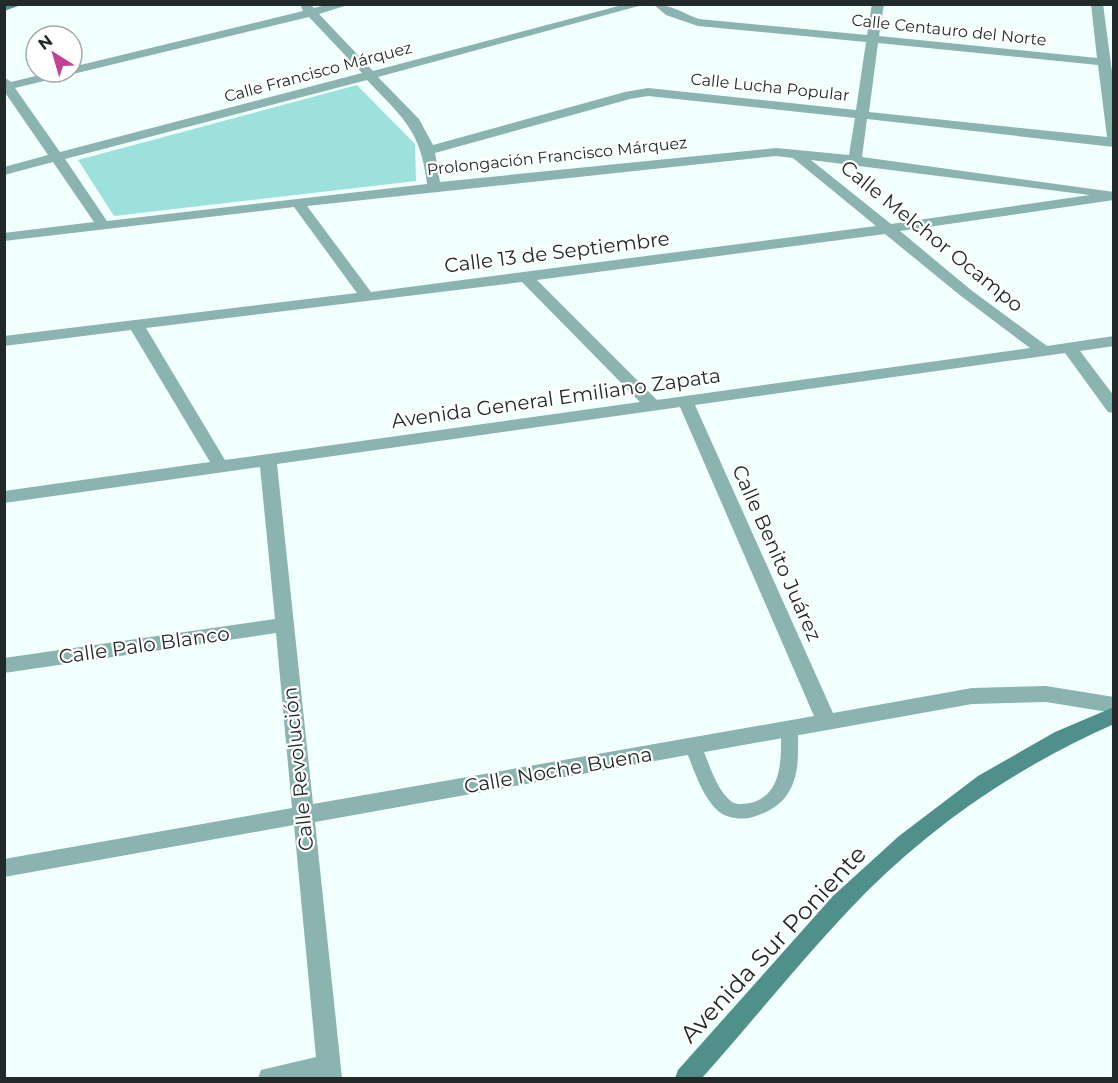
<svg xmlns="http://www.w3.org/2000/svg" width="1118" height="1083" viewBox="0 0 1118 1083" font-family="Montserrat,sans-serif">
  <style>
    .green { fill: #9ce1dc }
    .lines { fill: none; stroke-linecap: round; stroke-linejoin: round }
    .lane { fill: #8bb3b0; fill-rule: evenodd }
    .street { fill: #8bb3b0; fill-rule: evenodd }
    .secondary { fill: #50908b; fill-rule: evenodd }
    .labels { text-anchor: middle; dominant-baseline: central; stroke-width: 4.5; stroke-linejoin: round; paint-order: stroke }
    .far-street-label { font-size: 16px; fill: #212a29; stroke: #fff }
    .street-label { font-size: 20px; fill: #212a29; stroke: #fff }
    .near-street-label { font-size: 24px; fill: #212a29; stroke: #fff }
  </style>
  <rect width="100%" height="100%" fill="#f1fffd"/>
  <path class="green" d="M357 85 415 144 416 181 114 216 78 160Z"/>
  <g class="lines">
    <path class="lane" d="M789 722 795 724C799 732 798 742 798 751 798 785 787 807 753 817 742 820 728 819 718 811 700 794 694 768 684 746L687 741 693 739 699 741C709 760 714 788 732 802 737 805 744 804 750 803 784 795 781 756 781 729L783 724Z"/>
    <path class="street" d="M300 4H310L314 8 330 4H351L319 14 373 71 626 4H646L378 77 419 119 433 145 625 92 648 88 856 110 866 42 698 26 666 15 653 4C669 4 683 13 699 19L867 35 872 4H884L879 36 1097 58 1091 4H1103L1114 87V147L867 119 862 157 1114 192V200L900 231 971 290 1047 346 1114 336V346L1080 351 1114 396V413L1108 412 1065 353 695 405 833 713 972 688 1046 686 1114 697V713L1046 702 972 704 315 822 342 1078H258L261 1070 316 1057 294 825 4 877V859L292 808 276 633 4 673V658L275 619 260 467 4 503V491L210 462 131 330 4 346V336L357 293 294 207 4 241V233L94 222 53 162 4 175V167L48 155 4 91V77L11 82 52 72H72V67L303 11ZM309 17 362 73 60 152 15 88ZM878 43 1098 65 1107 137 869 112ZM367 80C402 117 421 130 427 184L107 221 65 159ZM648 96 855 118 849 155 776 148 440 182 435 153 630 99ZM776 156 793 158 876 226 371 292 307 206ZM811 160 1090 195 891 224ZM885 234 961 296 1030 348 657 400 537 280ZM522 282 640 402 225 460 146 328ZM680 407 814 716 313 804 277 464Z"/>
    <path class="secondary" d="M4 4H24L4 11Z
      M1114 707V724C1014 768 923 831 848 911 798 964 751 1023 702 1078H675L678 1070 833 896 899 836 978 776 1055 732Z"/>
  </g>
  <g class="labels">
    <g class="far-street-label">
      <text transform="translate(949 30) rotate(6)">Calle Centauro del Norte</text>
      <text transform="translate(318 72) rotate(-15)">Calle Francisco Márquez</text>
      <text transform="translate(770 87) rotate(6)">Calle Lucha Popular</text>
      <text transform="translate(557 156) rotate(-6)">Prolongación Francisco Márquez</text>
    </g>
    <g class="street-label">
      <text transform="translate(932 236) rotate(39)">Calle Melchor Ocampo</text>
      <text transform="translate(557 252) rotate(-7)">Calle 13 de Septiembre</text>
      <text transform="translate(556 398) rotate(-8)">Avenida General Emiliano Zapata</text>
      <text transform="translate(777 553) rotate(66)">Calle Benito Juárez</text>
      <text transform="translate(144 645) rotate(-8)">Calle Palo Blanco</text>
      <text transform="translate(298 769) rotate(-96)">Calle Revolución</text>
      <text transform="translate(558 770) rotate(-10)">Calle Noche Buena</text>
    </g>
    <g class="near-street-label">
      <text transform="translate(773 944) rotate(-47)">Avenida Sur Poniente</text>
    </g>
  </g>
  <rect width="1118" height="1083" fill="none" stroke="#212a29" stroke-width="12"/>
  <g transform="translate(54 54) rotate(323)"><circle r="28" fill="#ffffff" stroke="#a6aaa9" stroke-width="1.5"/>
  <path d="M0-4.5L10 22L0 15L-10 22Z" fill="#c14391"/>
  <text y="-9" font-size="16" font-weight="bold" text-anchor="middle" fill="#212a29">N</text>
  </g>
</svg>
